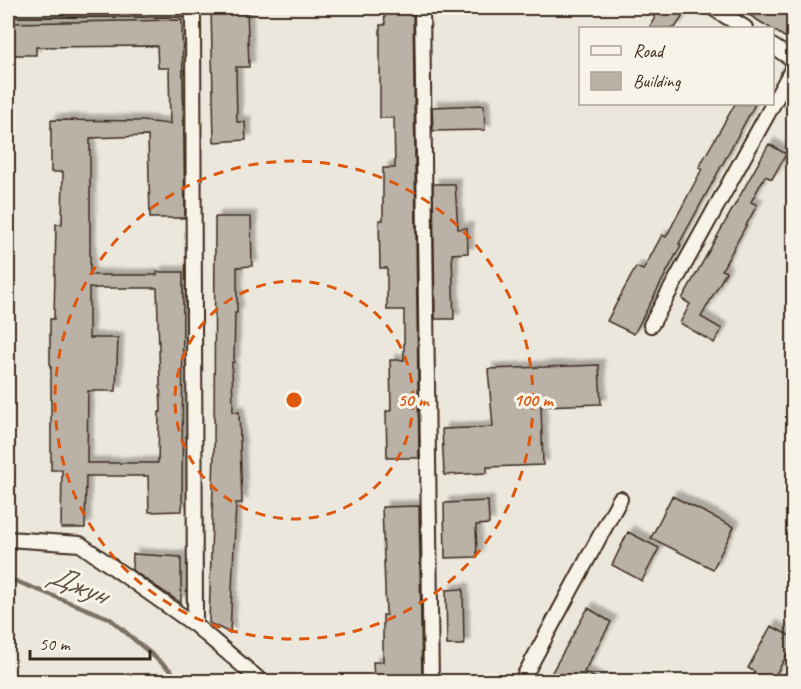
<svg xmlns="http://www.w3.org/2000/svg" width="801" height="689" viewBox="0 0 801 689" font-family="Caveat,sans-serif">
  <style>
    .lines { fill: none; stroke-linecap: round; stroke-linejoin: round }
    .stream { stroke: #7c7064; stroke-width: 4.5 }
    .building { fill: #bab2a7; stroke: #3b2a1e; stroke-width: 1.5; fill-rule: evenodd; filter: url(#shadow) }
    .street-casing { stroke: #3b2a1e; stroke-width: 18 }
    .street { stroke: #f7f3e8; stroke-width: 14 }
    .ring { fill: none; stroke: #df570d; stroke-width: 3; stroke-dasharray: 10 8 }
    .labels { text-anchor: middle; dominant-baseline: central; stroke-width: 6; stroke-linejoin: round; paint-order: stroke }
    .water-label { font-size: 30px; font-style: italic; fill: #615347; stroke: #f7f3e8 }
    .centre { fill: #df570d; stroke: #f7f3e8; stroke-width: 3 }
    .ring-label { font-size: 18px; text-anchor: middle; font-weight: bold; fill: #df570d; stroke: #f7f3e8; stroke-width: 6; stroke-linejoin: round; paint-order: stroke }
  </style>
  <defs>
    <filter id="shadow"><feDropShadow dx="5.5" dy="-5.5" stdDeviation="1.5" flood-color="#0004"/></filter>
  </defs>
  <rect width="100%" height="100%" fill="#ece7dc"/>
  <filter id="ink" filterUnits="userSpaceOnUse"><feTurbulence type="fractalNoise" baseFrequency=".0167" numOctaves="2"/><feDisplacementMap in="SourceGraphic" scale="12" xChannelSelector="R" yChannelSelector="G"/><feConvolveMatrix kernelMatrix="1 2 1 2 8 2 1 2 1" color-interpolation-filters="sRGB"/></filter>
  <g filter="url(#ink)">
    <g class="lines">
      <path class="stream" d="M8 578 109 618 184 682"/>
    </g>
    <path class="building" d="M211 8H247L249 67H236L237 122H245L246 140 214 142Z
      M384 8H413L419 458H387L386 411H391L390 360H404V310H387V268H380L379 220H383V168H395L394 118H380V25H385Z
      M638 8H688L675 28H649L655 17Z
      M738 8H789L794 11V43Z
      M182 20 185 218H150L148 136 90 138V275H157V272H183L182 511 149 512 148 476H86L85 528H61L62 470H51V367H50V319H54L56 224H62L63 172H51V120L142 121 170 124 169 68H158L157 46 36 47V55H8V23ZM89 288H157L161 412H159L158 463H87L88 391H116L118 338H89Z
      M735 104H755L679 244 681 245 634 334 607 321 636 267 643 270 662 235 666 237 702 169 699 167Z
      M484 105 485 130 433 131 432 107Z
      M769 144 786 154 772 179 765 176 751 202 757 205 722 270 726 272 701 317 722 329 714 343 680 323 690 304 682 299Z
      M433 184H455L458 229 467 228 468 253 452 254 454 319H435Z
      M215 217H251L252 266 237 267V313H235L234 362H232L233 412H239L242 503H236L230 633 209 623 214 452Z
      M599 365 601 404 541 406 543 465 487 467V473L444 475 442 429 493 427 488 369Z
      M672 496 734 527 713 569 651 538Z
      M488 501 489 524 476 525 477 557 445 558 444 503Z
      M419 506 422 681H374L373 662H383V615H386L382 507Z
      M628 532 659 548 642 581 612 565Z
      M133 554 181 557V603L132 570Z
      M463 589 464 645H447L446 590Z
      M588 608 611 622 584 672 602 681H547Z
      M771 626 794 638V643L772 681H750L755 672 748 668Z"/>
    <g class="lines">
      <g class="street-casing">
        <path id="street" d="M193 8 195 625
          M422 8 431 682
          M713 8 745 28
          M8 9H193
          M772 46 794 60
          M651 325 794 66
          M8 539 80 544 195 625 262 682
          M521 682 620 499
          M790 682 794 675"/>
      </g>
      <use href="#street" class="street"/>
    </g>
  </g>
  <g class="ring">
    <circle cx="294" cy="400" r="119"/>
    <circle cx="294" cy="400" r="239"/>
  </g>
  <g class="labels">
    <g class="water-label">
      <text transform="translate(78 584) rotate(22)">Джун</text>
    </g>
  </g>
  <circle cx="294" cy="400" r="9" class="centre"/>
  <g class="ring-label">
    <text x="413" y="406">50 m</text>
    <text x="533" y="406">100 m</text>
  </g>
  <rect width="801" height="689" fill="none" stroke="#f7f3e8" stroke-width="30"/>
  <rect x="15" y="15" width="771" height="659" fill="none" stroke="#3b2a1e" stroke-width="2" filter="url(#ink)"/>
  <rect x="579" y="27" width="195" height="78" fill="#f7f3e8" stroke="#aca397" stroke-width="1.5"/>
  <rect x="591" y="46" width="30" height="9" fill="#f7f3e8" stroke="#aca397" stroke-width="1.5"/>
  <text x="633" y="57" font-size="18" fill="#3b2a1e">Road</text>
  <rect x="591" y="72" width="30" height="18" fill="#bab2a7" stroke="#aca397" stroke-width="1.5"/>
  <text x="633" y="87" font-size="18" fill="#3b2a1e">Building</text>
  <path d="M30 650v9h120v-9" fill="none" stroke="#3b2a1e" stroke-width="3"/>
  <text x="39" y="650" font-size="18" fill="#3b2a1e" stroke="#f7f3e8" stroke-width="4.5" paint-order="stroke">50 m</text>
</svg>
